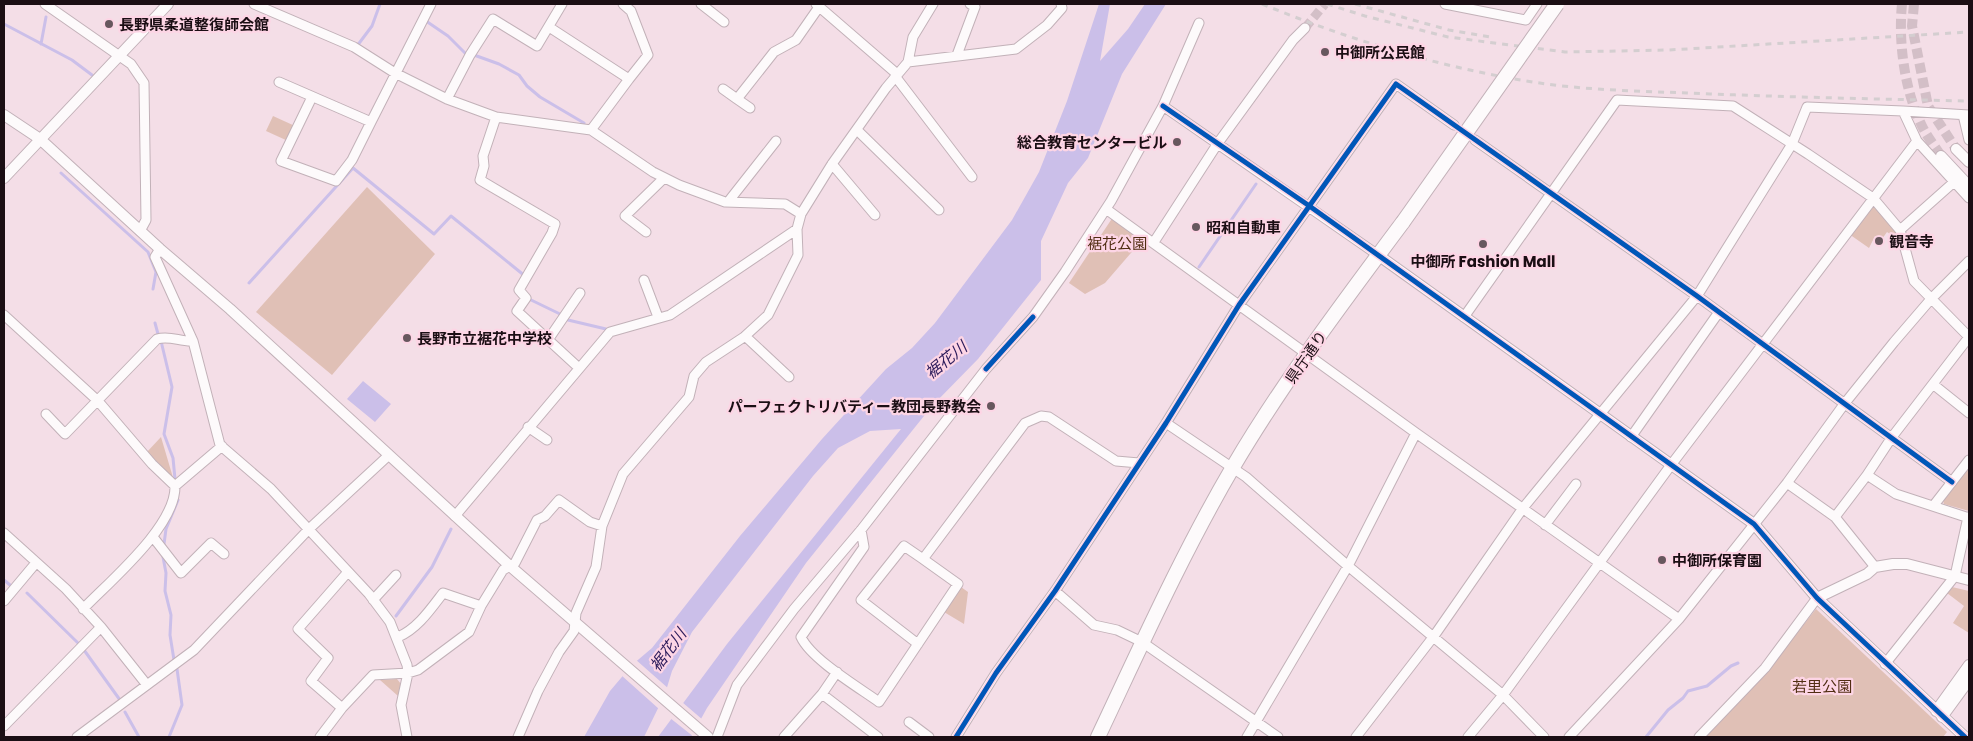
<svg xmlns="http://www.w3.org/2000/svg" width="1973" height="741" viewBox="0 0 1973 741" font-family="Poppins,'Noto Sans JP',sans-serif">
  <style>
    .green { fill: #e0c0b6 }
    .water { fill: #cbbfe9 }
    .pier { fill: #f4dee7 }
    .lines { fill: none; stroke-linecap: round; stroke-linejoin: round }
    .stream { stroke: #cbbfe9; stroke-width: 3 }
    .minor-tunnel { stroke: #d3bfc7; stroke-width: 9; stroke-dasharray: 9 4.5; stroke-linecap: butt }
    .tertiary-tunnel { stroke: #d3bfc7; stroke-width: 10; stroke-dasharray: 10 5; stroke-linecap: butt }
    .minor-casing { stroke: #c2b1b8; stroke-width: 11 }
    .tertiary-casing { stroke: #c2b1b8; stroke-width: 12 }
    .trunk-casing { stroke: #c2b1b8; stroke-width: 16 }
    .minor { stroke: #fdfafb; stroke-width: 9 }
    .tertiary { stroke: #fdfafb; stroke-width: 10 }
    .trunk { stroke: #fdfafb; stroke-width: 14 }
    .rail { stroke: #d4ced0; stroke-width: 3; stroke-dasharray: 6 6; stroke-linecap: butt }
    .trunk-bridge-casing { stroke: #c2b1b8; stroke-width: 16; stroke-linecap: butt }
    .trunk-bridge { stroke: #fdfafb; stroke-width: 14 }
    .cycleway-casing { stroke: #fdd5e5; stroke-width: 8 }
    .cycleway { stroke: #0057b8; stroke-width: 5 }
    .poi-dot { fill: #67575e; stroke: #fdd5e5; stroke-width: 2 }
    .labels { text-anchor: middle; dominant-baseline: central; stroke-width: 4.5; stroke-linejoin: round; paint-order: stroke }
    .poi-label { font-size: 15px; font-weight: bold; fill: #1b0e14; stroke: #fdd5e5; text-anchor: start }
    .park-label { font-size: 15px; fill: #512e13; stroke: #fdd5e5 }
    .street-label { font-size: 15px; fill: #1b0e14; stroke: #fdd5e5 }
    .water-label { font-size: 16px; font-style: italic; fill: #2c1b5b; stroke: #fdd5e5 }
  </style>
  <rect width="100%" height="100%" fill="#f4dee7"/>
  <path class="green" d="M273 116 295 126 288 141 266 131Z
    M367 187 435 254 332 375 256 312Z
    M1873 205 1897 232V239L1887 232 1882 239 1875 236 1869 248 1849 234Z
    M1113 217 1143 239 1105 283 1085 294 1069 283Z
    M161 437 174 481 146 453Z
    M1969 466V511L1944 504 1943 500Z
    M961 587 968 592 964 624 944 612Z
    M1952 587 1969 591V633L1953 623 1964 606 1947 593Z
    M1816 609 1947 732 1943 737H1706L1768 670Z
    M397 679 401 684 398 696 380 680Z"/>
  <path class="water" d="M1099 4H1110L1100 61 1128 29 1145 4H1166L1122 74 1088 158 1068 183 1041 241V280L978 359 932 406 806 563 707 708 691 737H658L727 644 901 429 870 431 838 448 813 476 692 632 672 671 665 694 644 737H584L610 691 632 665 652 648 740 536 822 439 886 369 912 348 935 323 1012 220 1039 172 1067 101Z
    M363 381 391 404 375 422 347 399Z"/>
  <path class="pier" d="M635 659 669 689 659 709 621 675Z
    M682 702 703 720 694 737 670 718Z"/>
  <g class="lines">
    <path class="stream" d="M426 21 448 36 466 54
      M4 24 72 60 92 75
      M41 44 46 17
      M357 46 372 26 380 4
      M474 55 499 64 519 75 527 86 540 97 584 123
      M61 173 148 252 156 272 153 289
      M1199 267 1256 184
      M249 283 353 168 434 234 451 216 525 276
      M529 299 560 314
      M568 320 606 329
      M155 323 158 334
      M161 341 172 387 164 434 173 458 175 479
      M164 544 166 529 178 500
      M163 557 166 573 165 591 171 615 170 635 174 660
      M4 580 10 585
      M27 593 78 643
      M396 616 432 567 451 529
      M84 650 120 700
      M125 712 139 737
      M169 737 182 705 177 669
      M1646 737 1668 710 1683 698 1688 691 1707 686 1731 666 1738 663"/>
    <path class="minor-tunnel" d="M1305 28 1325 4"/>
    <path class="tertiary-tunnel" d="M1902 4C1898 44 1905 94 1924 130 1929 139 1936 148 1941 156
      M1914 4 1912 26 1928 106 1956 149"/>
    <g class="minor-casing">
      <path id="minor" d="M45 4 131 64 144 83 146 220 140 231
        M254 4 354 47 395 73 447 99 496 117 591 130 653 172 679 185 725 202 785 204 801 214
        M623 4 631 11 648 55 629 79
        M701 4 724 22
        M816 4 897 74
        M1445 4 1526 20 1537 4
        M549 27 629 79 591 130
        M957 55 975 7 970 4
        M908 62 1016 49 1047 25 1062 8 1061 4
        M895 76 972 177
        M279 82 371 122 352 160 336 181 281 161 312 97
        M723 89 737 99 774 52 796 40 819 7
        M447 99 470 55 493 19 537 46 562 4
        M737 99 750 108
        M1163 106 1378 255
        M1963 115 1969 140
        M1969 115 1903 111 1917 141 1969 198
        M496 117 483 156 484 166 480 180 555 224 552 233 519 290 526 298 517 311 579 368
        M371 122 431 4
        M857 130 939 210
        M1475 140 1697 296 1952 482
        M832 164 875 215
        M728 202 776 141
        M1106 209 1416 433 1679 619
        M1900 230 1954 182
        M646 232 625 216 664 178
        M1154 242 1218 143 1293 40 1305 28
        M160 249 155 257 193 341 220 445 271 489 369 594 390 622 407 665 408 673 401 705 407 737
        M644 280 658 317
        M4 315 98 401 152 464 175 486C176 526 110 581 83 609
        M1464 317 1617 100 1733 106 1808 154 1873 198 1900 230 1914 281 1969 337
        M745 336 789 377
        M548 340 580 293
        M1934 385 1969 413
        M46 414 65 434 157 339C170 335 180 342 193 341
        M1166 423 1246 477 1348 566 1503 695 1544 737
        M528 427 547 440
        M1631 437 1719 312
        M1867 475 1896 494 1969 518
        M1787 483 1835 517 1875 567
        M175 486 222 446
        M1934 505 1969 460
        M455 516 610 332 670 315 797 229 801 214 832 164 886 88 908 62 913 37 933 4
        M1835 517 1867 475 1892 437 1969 337
        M1545 525 1576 484
        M861 530 864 547 801 637C811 659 858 687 879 702L958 584 923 559 1025 423 1041 416 1049 417 1116 461 1139 463
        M4 533 66 589 101 627 147 685
        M153 537 181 573 211 543 224 554
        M1055 591 1094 625 1117 630 1142 642 1278 737
        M373 600 396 575
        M4 601 35 564
        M398 637C417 629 430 610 443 593L481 606
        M918 644 861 600 904 546 923 559
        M1885 664 1955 576 1968 517
        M822 694 878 737
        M342 708 311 681 328 658 298 629 347 573
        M909 722 929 737
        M4 726 101 627
        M77 737 194 650 309 529 389 455
        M320 737 342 708 373 675 408 673 418 670 469 632 481 606 503 570 515 563 537 520 545 516 559 500 590 522 602 526
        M518 737 538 691 559 652 574 631 576 613 596 567 602 526 623 474 689 397 694 376 706 362 744 337 768 315 798 255 797 229
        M717 737 737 685 794 609 861 530 986 369 1033 317 1065 272 1111 201 1163 106 1199 23
        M784 737 822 694 837 672
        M956 737 996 673 1055 591 1166 423 1239 305 1396 84 1454 125
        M1247 737 1348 566 1416 433
        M1356 737 1434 636 1523 508 1697 296 1792 144 1807 107 1903 111
        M1468 737 1503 695 1671 465 1917 141
        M1569 737 1679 619 1787 483 1845 403 1894 342 1931 299 1969 261
        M1699 737 1765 668 1817 598"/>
    </g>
    <g class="tertiary-casing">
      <path id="tertiary" d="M4 115 40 139 160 249 230 309 510 566 708 737
        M1956 149 1969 162
        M1941 156 1969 186
        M4 178 168 4
        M1378 255 1754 524 1817 598 1965 737
        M1817 598 1867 574 1875 567 1893 564H1907L1969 580
        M1936 711 1969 665
        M1942 717 1969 680"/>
    </g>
    <g class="trunk-casing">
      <path id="trunk" d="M1098 737C1141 646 1182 554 1233 467 1283 382 1344 301 1403 222"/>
    </g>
    <use href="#minor" class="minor"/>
    <use href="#tertiary" class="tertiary"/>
    <use href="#trunk" class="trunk"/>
    <path class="rail" d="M1262 4C1350 40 1439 67 1533 82 1583 90 1636 91 1687 93 1781 97 1875 99 1969 101
      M1327 4 1365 16 1448 37 1565 52 1669 50 1969 32
      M1355 4 1449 30 1491 37"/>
    <g class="trunk-bridge-casing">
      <path id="trunk-bridge" d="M1403 222 1557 4"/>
    </g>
    <use href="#trunk-bridge" class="trunk-bridge"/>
    <g class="cycleway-casing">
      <path id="cycleway" d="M1163 106 1308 205 1754 524 1817 598 1965 737
        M986 369 1033 317
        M956 737 996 673 1055 591 1166 423 1239 305 1396 84 1697 296 1952 482"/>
    </g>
    <use href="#cycleway" class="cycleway"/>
  </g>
  <g class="poi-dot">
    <circle cx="109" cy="24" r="5"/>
    <circle cx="1325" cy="52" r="5"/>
    <circle cx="1177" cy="142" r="5"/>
    <circle cx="1196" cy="227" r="5"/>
    <circle cx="1879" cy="241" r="5"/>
    <circle cx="1483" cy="244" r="5"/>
    <circle cx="407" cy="338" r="5"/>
    <circle cx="991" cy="406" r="5"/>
    <circle cx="1662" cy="560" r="5"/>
  </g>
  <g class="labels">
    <g class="poi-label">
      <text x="119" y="24">長野県柔道整復師会館</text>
      <text x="1335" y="52">中御所公民館</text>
      <text x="1167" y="142" text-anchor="end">総合教育センタービル</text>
      <text x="1206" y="227">昭和自動車</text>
      <text x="1889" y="241">観音寺</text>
      <text x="1483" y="261" text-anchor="middle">中御所 Fashion Mall</text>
      <text x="417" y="338">長野市立裾花中学校</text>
      <text x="981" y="406" text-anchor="end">パーフェクトリバティー教団長野教会</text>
      <text x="1672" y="560">中御所保育園</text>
    </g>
    <g class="park-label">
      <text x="1117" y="243">裾花公園</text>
      <text x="1822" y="686">若里公園</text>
    </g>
    <g class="street-label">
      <text transform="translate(1306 357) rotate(-55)">県庁通り</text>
    </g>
    <g class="water-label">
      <text transform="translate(946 360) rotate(-39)">裾花川</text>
      <text transform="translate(668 650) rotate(-53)">裾花川</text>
    </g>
  </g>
  <rect width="1973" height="741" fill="none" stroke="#1b0e14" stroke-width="10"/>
</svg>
